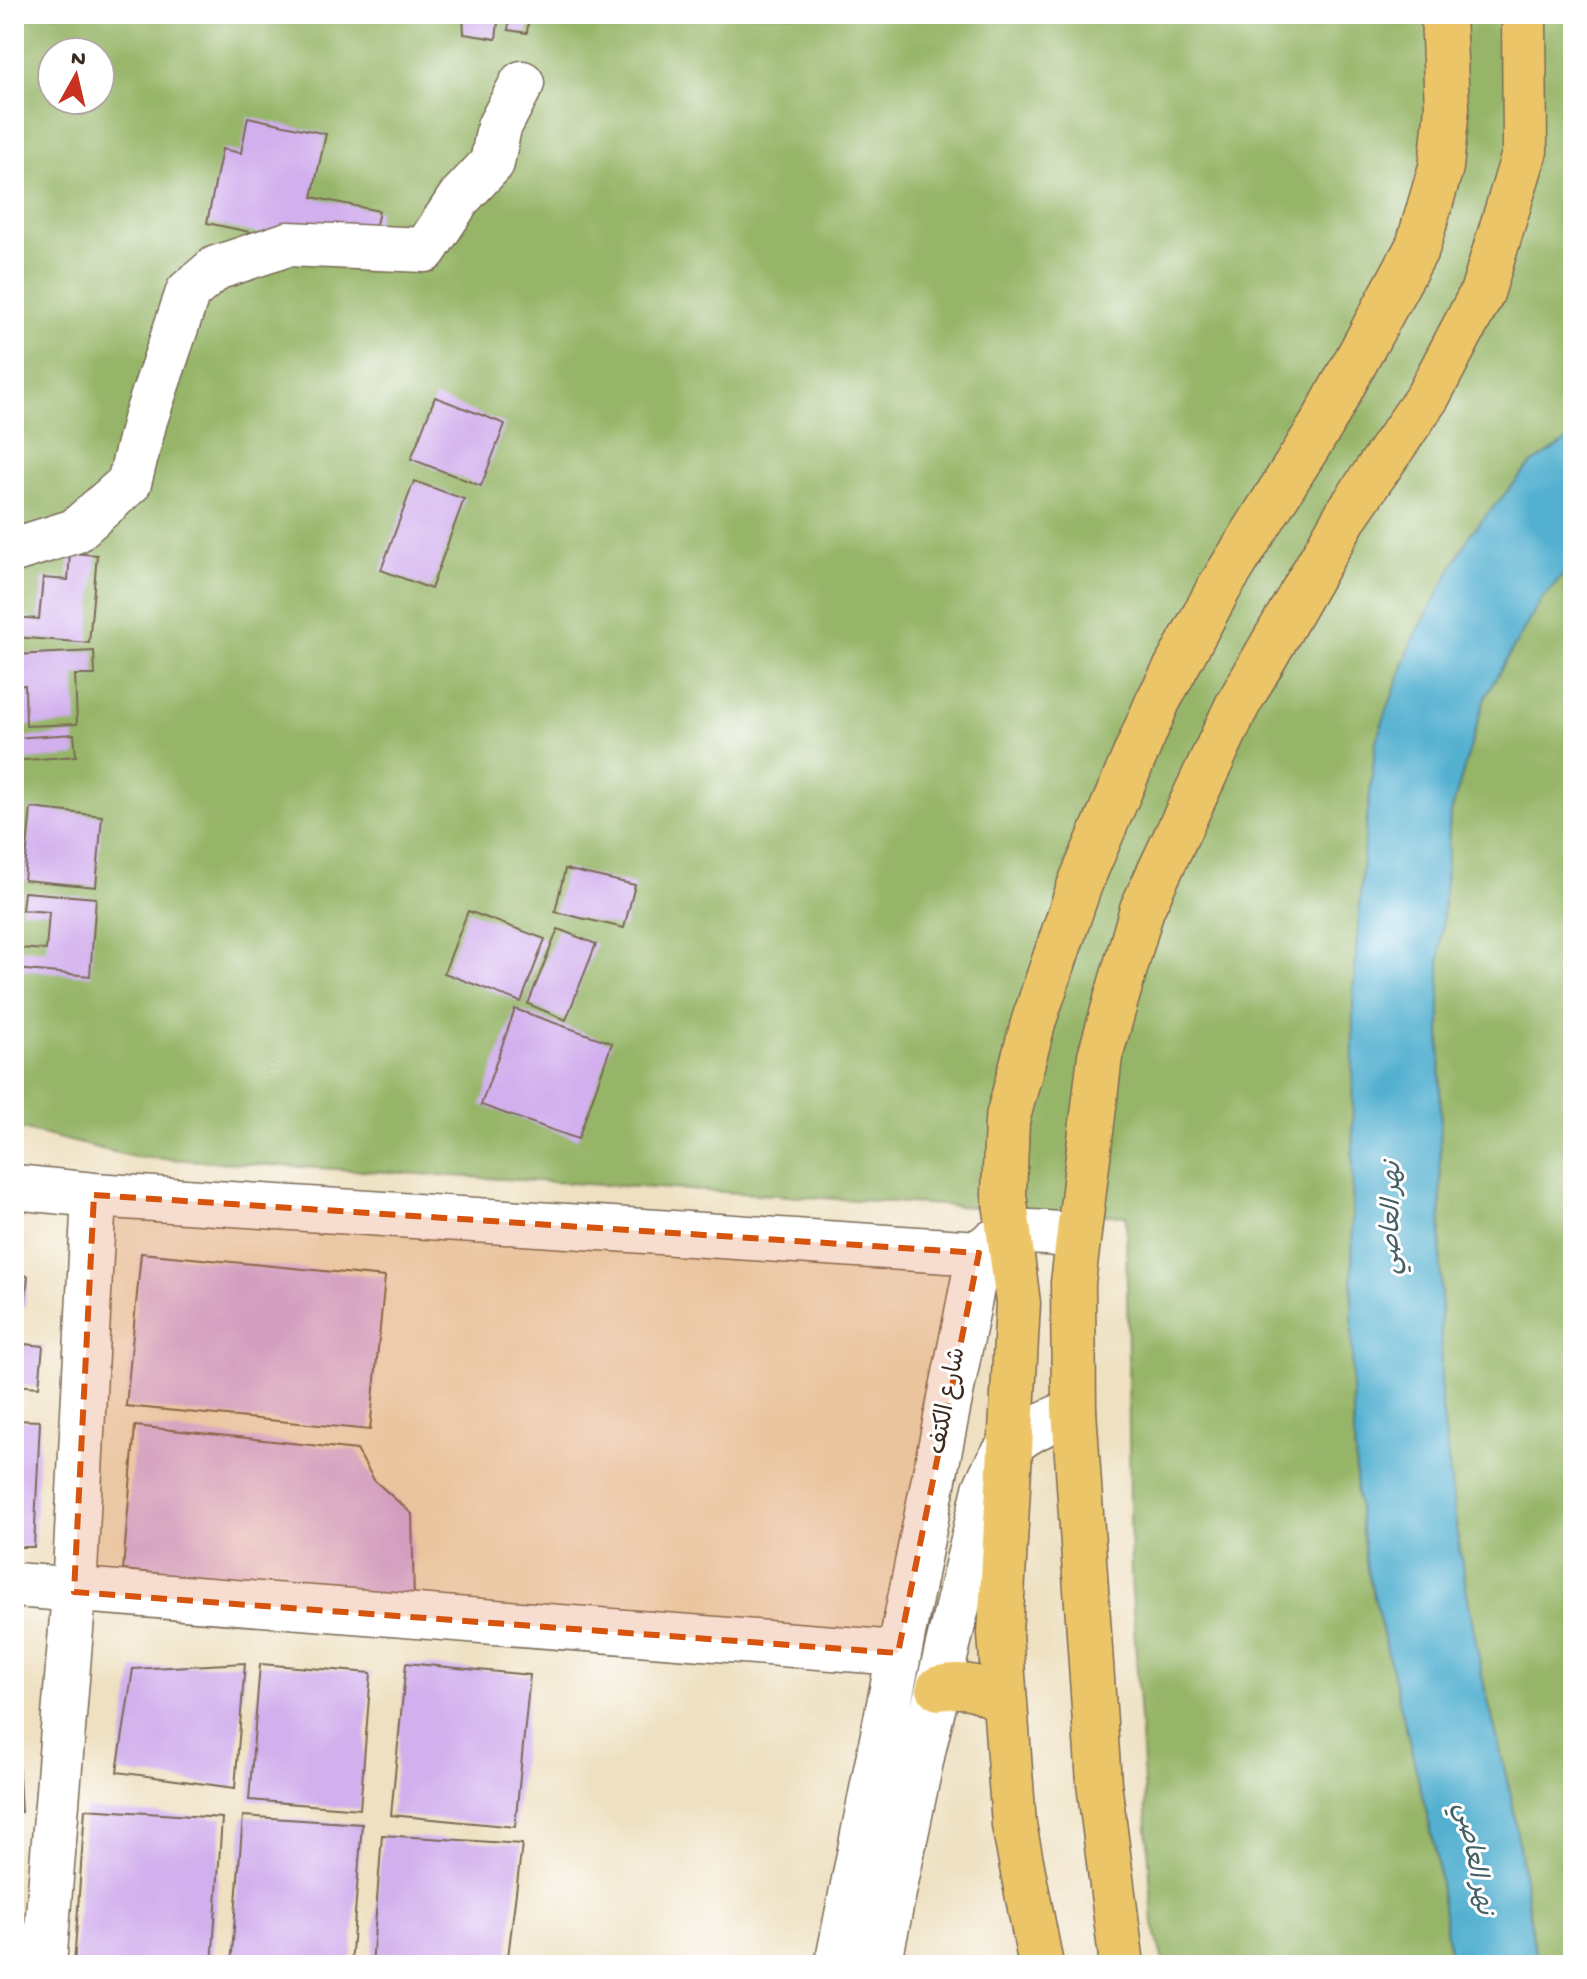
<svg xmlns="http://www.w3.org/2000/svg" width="1587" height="1979" viewBox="0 0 1587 1979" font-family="'Gochi Hand','Playpen Sans Arabic',sans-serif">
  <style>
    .forest { fill: #96b568; stroke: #687043; stroke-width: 2; fill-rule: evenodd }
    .water { fill: #52b0d0; stroke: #466d77; stroke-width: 2 }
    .building { fill: #d2afed }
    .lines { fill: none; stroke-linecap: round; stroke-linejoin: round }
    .minor-casing { stroke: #7a6a57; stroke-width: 47 }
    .major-casing { stroke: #7a6a57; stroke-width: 47 }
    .minor { stroke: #fff; stroke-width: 44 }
    .major { stroke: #edc569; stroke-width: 44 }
    .marked { fill: #d7540e; fill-opacity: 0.2; stroke: #d7540e; stroke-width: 6; stroke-dasharray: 16 10; stroke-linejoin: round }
    .labels { text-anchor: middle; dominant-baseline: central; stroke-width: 6; stroke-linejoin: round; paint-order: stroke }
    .street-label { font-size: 24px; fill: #3b2a1e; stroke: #fff }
    .water-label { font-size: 26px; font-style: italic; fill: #446065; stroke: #fff }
  </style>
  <rect width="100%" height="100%" fill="#fff"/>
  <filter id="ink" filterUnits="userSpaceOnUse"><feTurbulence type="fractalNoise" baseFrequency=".0125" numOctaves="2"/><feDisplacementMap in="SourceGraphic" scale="16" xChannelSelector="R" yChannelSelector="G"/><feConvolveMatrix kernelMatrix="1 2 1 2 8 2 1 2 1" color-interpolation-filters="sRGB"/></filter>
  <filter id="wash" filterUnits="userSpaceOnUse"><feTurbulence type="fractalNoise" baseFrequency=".006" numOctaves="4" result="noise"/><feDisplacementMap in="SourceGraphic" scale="32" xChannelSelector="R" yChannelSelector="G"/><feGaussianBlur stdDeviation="1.8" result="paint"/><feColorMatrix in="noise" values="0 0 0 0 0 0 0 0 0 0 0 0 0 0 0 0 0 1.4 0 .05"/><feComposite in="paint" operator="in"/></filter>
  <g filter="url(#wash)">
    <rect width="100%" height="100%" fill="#eee0c0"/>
    <path class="forest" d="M14 14H1573V437L1530 465 1412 642 1376 741 1364 845 1353 996 1352 1392 1357 1494 1367 1568 1435 1847 1451 1965H1164L1153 1923 1131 1578 1126 1216 134 1157 14 1127ZM52 52H100V100H52Z
      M1573 564V1965H1537L1512 1800 1482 1676 1458 1542 1441 1400 1440 950 1450 816 1485 697 1542 598Z"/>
    <path class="water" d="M1573 437V564L1542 598 1485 697 1450 816 1440 950 1441 1400 1458 1542 1482 1676 1512 1800 1537 1965H1451L1435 1847 1367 1568 1357 1494 1352 1392 1353 996 1364 845 1376 741 1412 642 1471 533 1530 465Z"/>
    <g id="blocks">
      <path class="building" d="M463 14H499L496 39 464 34Z
        M510 14H529L527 33 508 30Z
        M248 117 326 134 312 197 379 211 369 257 207 223 222 149 241 153Z
        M435 397 505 424 481 486 411 459Z
        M414 481 464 499 431 589 381 570Z
        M70 553 97 555 89 643 14 637V617L39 619 43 578 68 580Z
        M94 651 95 675H75L77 724 26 726 25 685 14 686V655Z
        M74 734 76 756 14 761V738Z
        M31 808 102 816 96 887 24 880Z
        M565 869 635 885 624 928 555 912Z
        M24 892 96 898 90 976 16 969 18 948 46 950 49 912 22 910Z
        M468 911 545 939 521 1002 444 973Z
        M558 929 596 944 566 1020 528 1004Z
        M515 1009 612 1043 578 1139 481 1105Z
        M141 1253 385 1277 370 1430 126 1406Z
        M14 1274 28 1276 25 1306 14 1312Z
        M14 1343 43 1346 39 1387 14 1385Z
        M14 1420 40 1421 34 1547H14Z
        M135 1426 357 1450 374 1480 412 1514 414 1601 123 1570Z
        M245 1663 235 1788 117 1772 133 1669Z
        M406 1663 530 1675 515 1827 391 1815Z
        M260 1664 371 1673 360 1809 249 1800Z
        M14 1721H16L21 1812 14 1811Z
        M85 1809 222 1818 212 1965H74Z
        M243 1816 362 1824 351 1965H231Z
        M382 1835 522 1844 507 1965H372Z"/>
    </g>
  </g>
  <g filter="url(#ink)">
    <use href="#blocks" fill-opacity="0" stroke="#7a6a57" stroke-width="2"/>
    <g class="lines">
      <g class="minor-casing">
        <path id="minor" d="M14 550 75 531 129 483 145 420 188 292 216 268 288 244 425 250 460 197 492 163 499 127 522 83
          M14 1187 94 1195 979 1253
          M14 1585 898 1653
          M44 1965 74 1592 94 1195
          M837 1965 979 1253C1010 1223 1038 1233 1077 1236
          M879 1965 924 1747 985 1489C1007 1435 1024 1434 1074 1410"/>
      </g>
      <g class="major-casing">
        <path id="major" d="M939 1688C965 1683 984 1687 1005 1704
          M1041 1965 1014 1825 1000 1634 1018 1303 1004 1194 1007 1121 1034 1020 1080 884 1158 701 1219 588 1322 424 1418 246 1441 167 1447 108 1443 14
          M1122 1965 1099 1783 1074 1410 1073 1283 1100 1056 1142 909 1237 706 1347 514 1428 396 1482 293 1525 151 1524 14"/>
      </g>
      <use href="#minor" class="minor"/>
      <use href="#major" class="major"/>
    </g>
  </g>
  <path class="marked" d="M94 1195 979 1253 898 1653 74 1592Z"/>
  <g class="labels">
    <g class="street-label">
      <text transform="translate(949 1401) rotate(-79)">شارع الكتف</text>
    </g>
    <g class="water-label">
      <text transform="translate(1394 1218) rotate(-89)">نهر العاصي</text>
      <text transform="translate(1472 1859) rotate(79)">نهر العاصي</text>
    </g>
  </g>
  <rect width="1587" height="1979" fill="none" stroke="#fff" stroke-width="48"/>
  <g transform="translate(76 76) rotate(8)"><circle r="38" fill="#ffffff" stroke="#b1aaa5" stroke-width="2"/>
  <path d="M0-6L14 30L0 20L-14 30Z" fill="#c8321e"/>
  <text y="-12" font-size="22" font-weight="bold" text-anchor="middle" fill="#3b2a1e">N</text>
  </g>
</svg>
